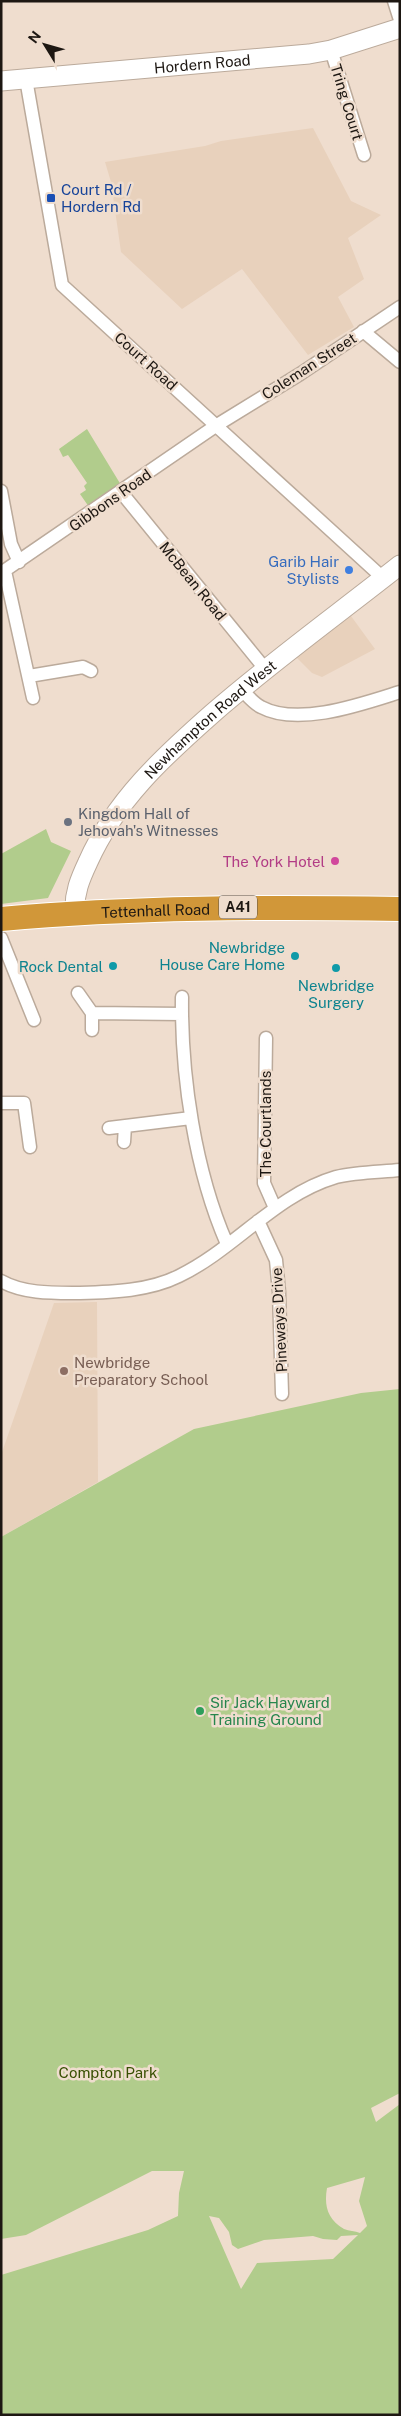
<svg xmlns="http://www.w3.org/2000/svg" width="401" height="2416" viewBox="0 0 401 2416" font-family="'Public Sans',sans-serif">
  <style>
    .built { fill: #e8d1bc }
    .green { fill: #b1cc8c; fill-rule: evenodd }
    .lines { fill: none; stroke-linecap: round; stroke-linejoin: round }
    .street-casing { stroke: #bbaa9b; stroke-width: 15 }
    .secondary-casing { stroke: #bbaa9b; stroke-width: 21 }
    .highway-casing { stroke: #fff; stroke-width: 26 }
    .street { stroke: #fff; stroke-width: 12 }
    .secondary { stroke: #fff; stroke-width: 19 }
    .highway { stroke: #d19739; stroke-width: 24 }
    .transit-dot { fill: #1a4fb4; stroke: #efddce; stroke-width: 2 }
    .shop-dot { fill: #3f7fe0; stroke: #efddce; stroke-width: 2 }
    .worship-dot { fill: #6b7280; stroke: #efddce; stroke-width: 2 }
    .hotel-dot { fill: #d1479c; stroke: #efddce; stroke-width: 2 }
    .culture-dot { fill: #0f9aa8; stroke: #efddce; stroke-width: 2 }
    .education-dot { fill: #8d6e63; stroke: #efddce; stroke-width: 2 }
    .leisure-dot { fill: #2e9e5b; stroke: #efddce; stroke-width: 2 }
    .labels { text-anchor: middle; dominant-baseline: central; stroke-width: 5; stroke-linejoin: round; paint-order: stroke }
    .shield { fill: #efddce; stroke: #5c524a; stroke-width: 1 }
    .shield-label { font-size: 14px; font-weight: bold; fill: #1d1712 }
    .street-label { font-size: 15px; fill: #1d1712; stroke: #efddce }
    .transit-label { font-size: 15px; fill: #164399; stroke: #efddce; text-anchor: start }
    .shop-label { font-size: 15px; fill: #366cbe; stroke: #efddce; text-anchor: end }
    .worship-label { font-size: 15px; fill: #5b616d; stroke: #efddce; text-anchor: start }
    .hotel-label { font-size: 15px; fill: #b23c85; stroke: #efddce; text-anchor: end }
    .culture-label { font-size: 15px; fill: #0d838f; stroke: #efddce; text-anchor: end }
    .education-label { font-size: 15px; fill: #785e54; stroke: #efddce; text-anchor: start }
    .leisure-label { font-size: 15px; fill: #27864d; stroke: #efddce; text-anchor: start }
    .park-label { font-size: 15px; fill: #385003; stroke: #efddce }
  </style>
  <rect width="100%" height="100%" fill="#efddce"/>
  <path class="built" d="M313 128 351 201 381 215 348 238 364 279 338 297 354 327 308 355 242 269 182 309 121 252 111 182 105 162 205 146 221 141Z
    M351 616 375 649 322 677 312 673 296 657Z
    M97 1302 98 1482 1 1537V1455L54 1303Z"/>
  <path class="green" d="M87 429 121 485 89 507 80 494 86 490 84 486 87 483 68 455 63 457 59 449Z
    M46 829 51 842 71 851 48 898 1 904V854Z
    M400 1389V2093L371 2108 376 2122 400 2104V2415H1V2275L148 2230 178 2216 179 2193 184 2171H152L26 2235 1 2239V1537L194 1429 361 1393ZM365 2177 359 2201 367 2226 360 2233C355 2231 349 2231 344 2229 327 2219 324 2205 327 2188ZM209 2216 219 2218 229 2232 232 2245 238 2249 264 2240 313 2236 323 2239 337 2240 341 2236 358 2235 333 2259 257 2263 241 2289Z"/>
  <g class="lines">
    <g class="street-casing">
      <path id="street" d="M394 1 400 20
        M331 50 364 155
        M26 79 62 285 383 578
        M363 331 400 362
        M1 491 11 544 19 562
        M121 492 266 670
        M5 571 33 698
        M1 573 217 425 300 374 400 307
        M29 676 83 667 91 671
        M241 689C247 695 253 703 261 707 298 727 362 704 400 692
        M1 938 34 1020
        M78 993 92 1013V1030
        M182 997C181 1076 195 1171 227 1244
        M92 1013 182 1014
        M266 1038 264 1183 275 1208
        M1 1103H24L30 1147
        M109 1128 191 1118
        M124 1142 125 1126
        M258 1221 276 1260 279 1292 282 1394
        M1 1281C24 1294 54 1293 79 1293 112 1292 149 1291 179 1276 235 1249 275 1195 336 1177 356 1172 379 1172 400 1170"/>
    </g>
    <g class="secondary-casing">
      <g id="secondary">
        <path id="s1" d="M1 81 309 54 331 50 400 28"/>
        <path id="s2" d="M75 912C74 893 80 879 88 862 115 801 163 757 213 713 273 661 338 614 400 565"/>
      </g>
    </g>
    <g class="highway-casing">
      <g id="highway">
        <path id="s3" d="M1 919C134 907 267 907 400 909"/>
      </g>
    </g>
    <use href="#street" class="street"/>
    <use href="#secondary" class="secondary"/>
    <use href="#highway" class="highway"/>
  </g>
  <rect class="transit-dot" x="46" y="193" width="10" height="10" rx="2.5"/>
  <circle class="shop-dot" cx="349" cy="570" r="5"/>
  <circle class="worship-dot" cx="68" cy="822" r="5"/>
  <circle class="hotel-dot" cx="335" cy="861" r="5"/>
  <g class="culture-dot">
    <circle cx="295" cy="956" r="5"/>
    <circle cx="113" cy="966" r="5"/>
    <circle cx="336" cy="968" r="5"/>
  </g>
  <circle class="education-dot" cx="64" cy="1371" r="5"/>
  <circle class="leisure-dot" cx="200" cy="1711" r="5"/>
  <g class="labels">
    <rect class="shield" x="219" y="895.5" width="38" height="23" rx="4"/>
    <g class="shield-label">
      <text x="238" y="907">A41</text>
    </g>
    <g class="street-label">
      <text stroke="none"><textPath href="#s1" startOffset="202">Hordern Road</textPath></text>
      <text transform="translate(347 102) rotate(73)">Tring Court</text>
      <text transform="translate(146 361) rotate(42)">Court Road</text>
      <text transform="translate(309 366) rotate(-33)">Coleman Street</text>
      <text transform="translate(110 500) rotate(-35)">Gibbons Road</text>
      <text transform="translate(193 581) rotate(51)">McBean Road</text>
      <text stroke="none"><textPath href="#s2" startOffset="242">Newhampton Road West</textPath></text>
      <text stroke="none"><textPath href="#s3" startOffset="155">Tettenhall Road</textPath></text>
      <text transform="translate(265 1124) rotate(-90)">The Courtlands</text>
      <text transform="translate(279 1320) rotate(-93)">Pineways Drive</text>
    </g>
    <g class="transit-label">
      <text x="61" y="189">Court Rd /<tspan x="61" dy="17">Hordern Rd</tspan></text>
    </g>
    <g class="shop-label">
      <text x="339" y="561">Garib Hair<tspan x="339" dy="17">Stylists</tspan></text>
    </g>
    <g class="worship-label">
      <text x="78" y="813">Kingdom Hall of<tspan x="78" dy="17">Jehovah's Witnesses</tspan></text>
    </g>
    <g class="hotel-label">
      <text x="325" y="861">The York Hotel</text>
    </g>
    <g class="culture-label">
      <text x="285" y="947">Newbridge<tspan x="285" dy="17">House Care Home</tspan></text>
      <text x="103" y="966">Rock Dental</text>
      <text x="336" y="985" text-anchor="middle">Newbridge<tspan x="336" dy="17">Surgery</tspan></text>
    </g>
    <g class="education-label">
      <text x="74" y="1362">Newbridge<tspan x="74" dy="17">Preparatory School</tspan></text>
    </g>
    <g class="leisure-label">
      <text x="210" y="1702">Sir Jack Hayward<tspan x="210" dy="17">Training Ground</tspan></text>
    </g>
    <g class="park-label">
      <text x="108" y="2072">Compton Park</text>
    </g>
  </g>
  <rect width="401" height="2416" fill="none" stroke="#1d1712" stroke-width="5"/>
  <g transform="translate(45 45) rotate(307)" stroke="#efddce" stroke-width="4" paint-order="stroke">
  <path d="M0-4L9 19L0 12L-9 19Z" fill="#1d1712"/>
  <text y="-8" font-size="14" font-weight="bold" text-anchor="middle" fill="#1d1712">N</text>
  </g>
</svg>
